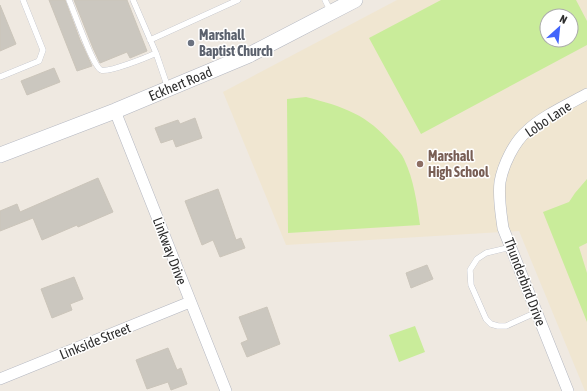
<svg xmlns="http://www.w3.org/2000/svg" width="587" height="391" viewBox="0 0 587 391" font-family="'Asap Condensed',sans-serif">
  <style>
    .education { fill: #f0e6d1; fill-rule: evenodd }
    .pitch { fill: #c9ec9a; fill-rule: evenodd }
    .building { fill: #cbc7bf; stroke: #cbc5ba }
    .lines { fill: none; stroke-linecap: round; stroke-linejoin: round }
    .lane-casing { stroke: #b4b7c1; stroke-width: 6 }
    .street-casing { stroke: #b4b7c1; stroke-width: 12 }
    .secondary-casing { stroke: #b4b7c1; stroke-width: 16 }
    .lane { stroke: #fff; stroke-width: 5.5 }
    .street { stroke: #fff; stroke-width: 11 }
    .secondary { stroke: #fff; stroke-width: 15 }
    .worship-dot { fill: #6b7280; stroke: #fff; stroke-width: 1.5 }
    .education-dot { fill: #8d6e63; stroke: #fff; stroke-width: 1.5 }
    .labels { text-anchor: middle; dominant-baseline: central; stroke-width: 3; stroke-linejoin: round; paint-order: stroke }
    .worship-label { font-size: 14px; font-weight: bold; fill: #5b616d; stroke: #fff; text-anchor: start }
    .street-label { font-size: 14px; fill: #2e2e2e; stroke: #fff }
    .education-label { font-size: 14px; font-weight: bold; fill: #785e54; stroke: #fff; text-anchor: start }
  </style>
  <rect width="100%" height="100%" fill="#efe9e1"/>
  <path class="education" d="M397 0H587V391H585L519 231 286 245 223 92ZM547 16H571V40H547Z"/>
  <path class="pitch" d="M441 0H576L587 21V45L421 134 369 38ZM547 16H571V40H547Z
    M306 97C344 107 367 114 393 145 397 149 402 154 404 159 414 180 417 203 420 225L288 233 287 99Z
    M587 179V243L579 247 587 273V322L543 212 569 202 575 193Z
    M415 326 425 352 399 362 389 335Z"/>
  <path class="building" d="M49 0H65L80 40 92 66 77 71Z
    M74 0H127L147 51 130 58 127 52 100 63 93 48Z
    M0 5 16 44 0 51Z
    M54 68 60 82 27 95 21 81Z
    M195 118 202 138 176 147 173 139 161 143 155 128 178 120 180 124Z
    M98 178 113 212 78 227 77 225 42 240 33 218 0 231V211L17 204 20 212Z
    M218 189 236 240 241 238 245 248 220 257 213 240 202 245 185 201Z
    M427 265 433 279 411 288 406 273Z
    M74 277 83 299 70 304 72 310 52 318 41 289Z
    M267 307 280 344 247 357 241 343 248 340 239 317Z
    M168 348 177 370 181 368 187 384 171 390 168 382 147 389 136 360Z"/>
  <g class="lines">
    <g class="lane-casing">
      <path id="lane" d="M69 0C74 11 93 67 101 70 108 73 148 57 156 53
        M133 0 156 53 168 88
        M325 0 331 12
        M150 40 238 0
        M0 77 39 61 43 50 23 0
        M511 247 486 253 477 259 470 270 471 285 486 319 491 324 498 326H506L537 312"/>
    </g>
    <g class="street-casing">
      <path id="street" d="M115 111 226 391
        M0 379 190 302
        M568 391 503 228C501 213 498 197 500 182 503 165 514 142 527 131 541 117 569 104 587 94"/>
    </g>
    <g class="secondary-casing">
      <g id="secondary">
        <path id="s1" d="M0 155 115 111 249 55 355 0"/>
      </g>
    </g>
    <use href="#lane" class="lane"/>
    <use href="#street" class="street"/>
    <use href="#secondary" class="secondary"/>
  </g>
  <circle class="worship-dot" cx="191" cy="43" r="4"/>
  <circle class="education-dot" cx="420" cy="164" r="4"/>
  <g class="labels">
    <g class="worship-label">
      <text x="199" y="35">Marshall<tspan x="199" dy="16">Baptist Church</tspan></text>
    </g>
    <g class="street-label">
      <text stroke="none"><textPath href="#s1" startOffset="194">Eckhert Road</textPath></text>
      <text transform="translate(548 119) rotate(-34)">Lobo Lane</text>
      <text transform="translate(170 251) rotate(69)">Linkway Drive</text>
      <text transform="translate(525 282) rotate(69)">Thunderbird Drive</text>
      <text transform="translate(95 341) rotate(-22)">Linkside Street</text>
    </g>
    <g class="education-label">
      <text x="428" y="156">Marshall<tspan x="428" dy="16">High School</tspan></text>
    </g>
  </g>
  <g transform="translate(559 28) rotate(27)"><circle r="19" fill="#ffffff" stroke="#ababab"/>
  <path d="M0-3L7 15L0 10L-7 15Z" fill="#4264fb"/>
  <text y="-6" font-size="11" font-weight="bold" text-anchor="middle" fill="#2e2e2e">N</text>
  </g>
</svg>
